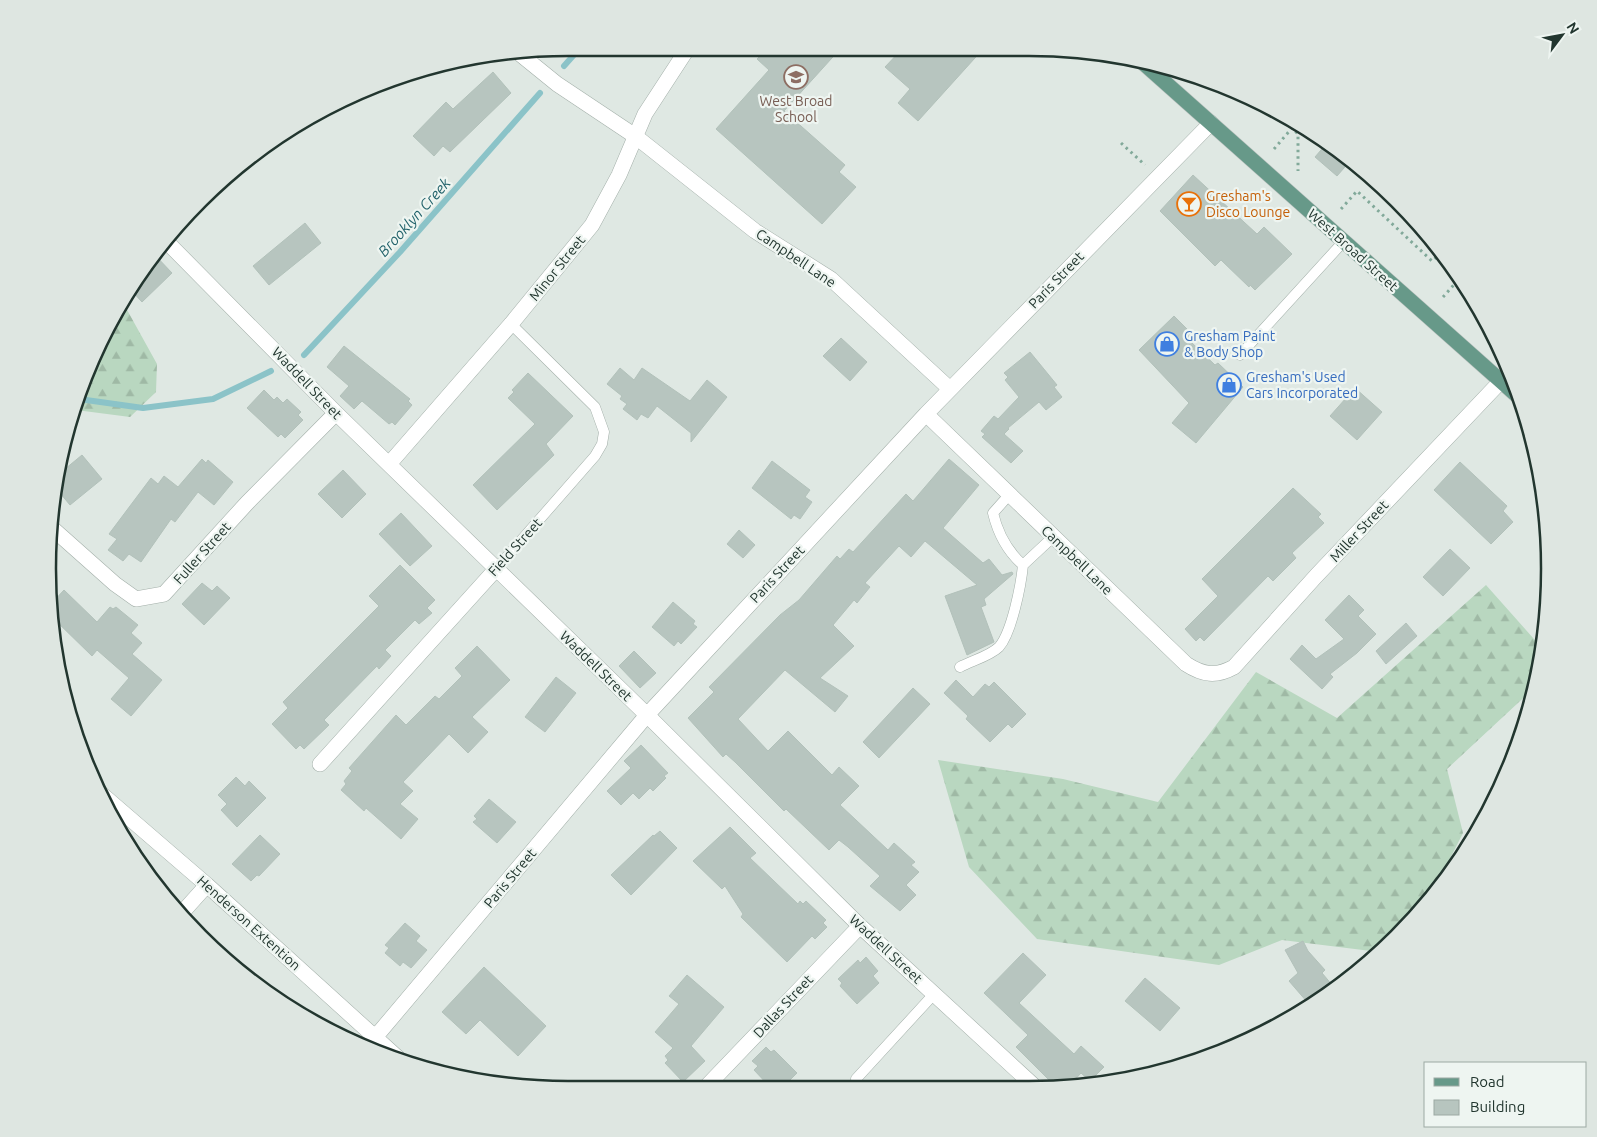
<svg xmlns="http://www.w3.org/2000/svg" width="1597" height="1137" viewBox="0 0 1597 1137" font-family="Ubuntu,sans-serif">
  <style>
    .forest { fill: url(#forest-firs) }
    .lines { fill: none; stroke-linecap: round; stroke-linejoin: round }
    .stream { stroke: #8bc3c8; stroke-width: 6 }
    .building { fill: #b7c5bf; stroke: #b2c1ba }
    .service-casing { stroke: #a3afa9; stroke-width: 11 }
    .minor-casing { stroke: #a3afa9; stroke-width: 16 }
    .primary-casing { stroke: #bdc3c1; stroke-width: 16 }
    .path { stroke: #82a99a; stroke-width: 3; stroke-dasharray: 2.5 4; stroke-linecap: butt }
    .service { stroke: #fff; stroke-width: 10 }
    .minor { stroke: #fff; stroke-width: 15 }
    .primary { stroke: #679989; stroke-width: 15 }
    .labels { text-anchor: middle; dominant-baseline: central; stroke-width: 4.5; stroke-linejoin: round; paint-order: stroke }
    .education-label { font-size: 14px; fill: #785e54; stroke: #eef5f1 }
    .food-label { font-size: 14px; fill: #c56008; stroke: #eef5f1; text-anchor: start }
    .street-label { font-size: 14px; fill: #22362f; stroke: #eef5f1 }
    .shop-label { font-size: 14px; fill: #366cbe; stroke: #eef5f1; text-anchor: start }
    .water-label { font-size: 15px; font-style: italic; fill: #23636b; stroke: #eef5f1 }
    .rim { fill: none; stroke: #22362f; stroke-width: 2.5 }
  </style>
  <defs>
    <pattern id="forest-firs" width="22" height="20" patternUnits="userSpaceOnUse" patternTransform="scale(1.25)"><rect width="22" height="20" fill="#b9d7c0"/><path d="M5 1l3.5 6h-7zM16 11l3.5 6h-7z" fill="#9fb9a5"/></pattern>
  </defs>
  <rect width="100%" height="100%" fill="#dfe8e3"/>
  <path class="forest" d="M122 304 126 308 157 364 156 392 130 417 76 410 87 369Z
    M1486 585 1541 647 1534 688 1447 769 1463 833 1430 898 1379 952 1282 940 1219 965 1037 939 969 867 938 760 1063 779 1158 802 1256 672 1337 718Z"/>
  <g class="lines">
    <path class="stream" d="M564 66 580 48
      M304 355 400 252 540 93
      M79 399 143 408 213 399 271 371"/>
  </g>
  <path class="building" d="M768 48H841L784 111 845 165 839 172 856 187 822 224 716 129 769 70 757 59Z
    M903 48H984L918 121 898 103 910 89 885 67Z
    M493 72 511 93 450 152 443 146 434 156 413 136 446 102 453 109Z
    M1327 143 1351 160 1337 176 1315 157Z
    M1193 175 1257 234 1264 227 1292 254 1255 290 1250 285 1249 287 1221 260 1215 266 1160 211Z
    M305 223 321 243 269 285 253 266Z
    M154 254 172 273 142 302 130 289Z
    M1174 316 1196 338 1191 342 1215 365 1218 363 1243 387 1196 443 1172 423 1189 403 1139 350Z
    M841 338 867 362 850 381 823 356Z
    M344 346 410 399 408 401 412 405 395 425 392 422 389 424 362 401 354 409 340 396 349 386 327 367Z
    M1030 352 1057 385 1054 387 1062 397 1046 410 1039 402 1008 428 1009 429 1004 434 1023 451 1011 463 982 437 985 434 981 431 994 416 998 419 1019 397 1005 380 1008 377 1004 373Z
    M620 368 634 380 642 368 690 401 707 380 727 397 691 442V433L657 406 648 418 641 414 637 420 623 409 627 404 620 399 622 396 607 384Z
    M528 373 573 416 546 444 554 455 497 510 473 485 535 424 508 398 514 392 512 390Z
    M1355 388 1382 412 1357 440 1330 416Z
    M264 390 274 400 277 397 283 403 287 399 301 412 298 415 303 420 285 438 281 434 278 437 247 408Z
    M82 455 102 479 70 505 55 487 59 474Z
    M202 459 206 463 208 460 233 482 214 505 198 492 175 522 171 519 141 562 129 554 123 561 108 550 117 539 109 534 151 478 158 484 164 476 178 487Z
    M949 459 979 485 943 528 983 563 989 559 1002 575 1012 572 1013 574 984 599 986 605 981 607 994 642 967 655 945 596 977 585 925 541 911 557 899 546 865 583 870 587 857 603 854 600 833 625 854 646 820 678 848 696 835 712 785 670 738 719 768 751 788 731 832 775 839 767 859 786 840 805 888 850 894 843 915 862 911 865 919 872 906 885 916 895 900 911 870 886 880 876 848 847 839 840 829 850 786 809 784 811 735 762 726 754 723 757 688 718 714 692 709 687 780 615 799 600 837 556 840 559 849 549 853 552 906 494 913 501Z
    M772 461 810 490 805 497 812 502 800 519 794 515 791 519 752 488Z
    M1460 462 1507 506 1503 511 1513 522 1491 544 1434 490Z
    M343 470 366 494 342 518 318 494Z
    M1293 488 1321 514 1318 517 1324 523 1292 553 1296 558 1273 581 1268 576 1204 641 1200 637 1196 641 1185 629 1218 596 1202 579Z
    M401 513 432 546 410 566 379 534Z
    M739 530 755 545 743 558 727 544Z
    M1450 549 1470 568 1443 596 1423 577Z
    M400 565 435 600 427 608 432 613 419 624 415 620 385 650 391 656 379 669 377 666 324 720 329 725 304 749 300 745 296 749 272 724 288 708 283 702 379 606 369 596Z
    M202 583 212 591 217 586 230 598 204 625 182 604Z
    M64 590 97 622 110 607 113 609 116 607 138 625 131 633 142 643 132 654 162 680 131 716 111 699 129 678 97 650 92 656 52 617V603Z
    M1349 595 1364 610 1358 616 1376 634 1357 653 1330 674 1333 677 1322 689 1290 659 1302 645 1316 659 1344 639 1325 620Z
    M673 602 695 621 693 624 697 627 681 644 678 641 674 646 652 627Z
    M1406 623 1417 636 1386 664 1376 651Z
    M477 646 510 680 472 717 488 732 468 753 449 734 403 782 413 791 400 804 418 819 401 839 366 808 364 811 341 790 346 784 344 781 352 771 349 768 396 715 406 725 435 696 439 699 462 676 455 668Z
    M634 651 656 673 640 688 619 666Z
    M556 677 576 693 545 732 525 717Z
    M956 680 973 697 985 684 989 687 994 682 1026 714 1012 728 1008 724 990 742 966 719 968 716 944 693Z
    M913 688 930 704 879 758 863 742Z
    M641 745 668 773 664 776 666 778 653 791 650 788 639 799 633 793 621 805 607 791 631 768 624 761Z
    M236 777 245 786 249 781 266 798 237 827 221 810 227 804 218 795Z
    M489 799 516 822 497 843 473 822 477 819 474 816Z
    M730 827 756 853 750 858 798 904 800 901 803 904 806 901 826 920 823 923 827 927 815 939 812 936 787 962 741 917 743 914 725 886 722 889 693 861Z
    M660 831 677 848 631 895 611 875 653 835 654 836Z
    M260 835 280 854 259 876 257 875 251 881 232 864Z
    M405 923 420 936 416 941 427 950 411 968 403 962 400 966 385 953 389 948 385 945Z
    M1303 941 1308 951 1325 970 1322 973 1333 986 1308 1003 1289 981 1298 973 1285 950Z
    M1023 953 1046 975 1019 1003 1074 1054 1081 1046 1104 1067 1090 1081 1081 1073 1070 1085H1054L1016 1047 1028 1035 984 993Z
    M866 957 878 971 873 976 879 983 857 1004 840 986 842 983 838 979 858 960 860 963Z
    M484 967 546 1026 518 1056 480 1020 466 1034 442 1012Z
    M687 975 724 1007 691 1046 705 1061 683 1082 665 1063 668 1060 665 1056 673 1048 655 1032 679 1004 669 996Z
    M1145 978 1180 1008 1160 1031 1125 1001Z
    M766 1047 771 1052 774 1050 797 1073 783 1087H770L754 1070 758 1066 752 1061Z"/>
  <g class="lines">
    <g class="service-casing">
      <path id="service" d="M1240 355 1344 241
        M1009 495 993 513C998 534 1007 551 1023 565L1053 537
        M497 568 595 456 602 444 604 432 595 407 511 324
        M960 667C971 661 990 656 999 647 1012 632 1021 585 1023 565
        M856 1079 934 994"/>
    </g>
    <g class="minor-casing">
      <path id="minor" d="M520 54 557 84 635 136 755 231 831 279 950 389
        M165 240 336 413 647 715 860 926 1033 1085
        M926 414 1186 664C1203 675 1216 677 1234 667L1316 576 1501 381
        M390 463 511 324 592 225 619 175 645 114 688 48
        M52 528 115 584 136 599 164 594 247 503 336 413
        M320 764 497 568
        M98 791 207 885 398 1058
        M180 915 207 885
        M367 1047 647 715 926 414 1211 123
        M706 1087 860 926"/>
    </g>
    <g class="primary-casing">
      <path id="primary" d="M1141 61 1521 399"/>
    </g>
    <path class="path" d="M1267 106 1292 128
      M1121 143 1145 165
      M1274 149 1292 128 1298 134V171
      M1341 209 1357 191 1432 261 1439 255
      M1439 255 1446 261
      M1443 297 1459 279"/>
    <use href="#service" class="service"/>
    <use href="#minor" class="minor"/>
    <use href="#primary" class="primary"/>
  </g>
  <defs>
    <g id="school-ring" transform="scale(1.25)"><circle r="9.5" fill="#eef5f1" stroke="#8d6e63" stroke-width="1.5"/><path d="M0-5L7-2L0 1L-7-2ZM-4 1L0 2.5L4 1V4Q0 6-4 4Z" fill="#8d6e63"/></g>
    <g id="bar-ring" transform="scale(1.25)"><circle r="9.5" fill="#eef5f1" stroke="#e8710a" stroke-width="1.5"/><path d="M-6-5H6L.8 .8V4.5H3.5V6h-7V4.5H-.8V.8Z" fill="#e8710a"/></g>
    <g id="shop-ring" transform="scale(1.25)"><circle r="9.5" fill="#eef5f1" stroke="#3f7fe0" stroke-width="1.5"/><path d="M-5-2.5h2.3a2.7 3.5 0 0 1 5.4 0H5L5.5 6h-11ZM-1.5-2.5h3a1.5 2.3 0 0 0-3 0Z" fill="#3f7fe0"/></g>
  </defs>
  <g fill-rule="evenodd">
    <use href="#school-ring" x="796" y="77"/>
    <use href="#bar-ring" x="1189" y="204"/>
    <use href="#shop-ring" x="1167" y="344"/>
    <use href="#shop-ring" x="1229" y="385"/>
  </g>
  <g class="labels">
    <g class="education-label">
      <text x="796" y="101">West Broad<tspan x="796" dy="16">School</tspan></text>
    </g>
    <g class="food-label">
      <text x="1206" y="196">Gresham's<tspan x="1206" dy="16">Disco Lounge</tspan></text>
    </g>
    <g class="street-label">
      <text transform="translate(1353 250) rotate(42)">West Broad Street</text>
      <text transform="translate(796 258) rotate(34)">Campbell Lane</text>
      <text transform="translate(557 268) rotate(-51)">Minor Street</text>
      <text transform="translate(1056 280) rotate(-46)">Paris Street</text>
      <text transform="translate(307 383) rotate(46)">Waddell Street</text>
      <text transform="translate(1359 531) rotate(-47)">Miller Street</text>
      <text transform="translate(515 547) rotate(-48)">Field Street</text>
      <text transform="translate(202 553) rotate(-48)">Fuller Street</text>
      <text transform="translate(1077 560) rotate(44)">Campbell Lane</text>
      <text transform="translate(777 574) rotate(-47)">Paris Street</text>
      <text transform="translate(596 666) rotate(44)">Waddell Street</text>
      <text transform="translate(510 878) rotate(-50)">Paris Street</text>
      <text transform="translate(249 923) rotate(42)">Henderson Extention</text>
      <text transform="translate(886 949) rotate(43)">Waddell Street</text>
      <text transform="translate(783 1006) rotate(-47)">Dallas Street</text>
    </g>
    <g class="shop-label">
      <text x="1184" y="336">Gresham Paint<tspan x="1184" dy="16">&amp; Body Shop</tspan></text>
      <text x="1246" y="377">Gresham's Used<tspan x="1246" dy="16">Cars Incorporated</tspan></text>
    </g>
    <g class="water-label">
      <text transform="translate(414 217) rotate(-48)">Brooklyn Creek</text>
    </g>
  </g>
  <path d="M0 0H1597V1137H0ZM568 56H1029A512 512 0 0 1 1541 568V569A512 512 0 0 1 1029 1081H568A512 512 0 0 1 56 569V568A512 512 0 0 1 568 56Z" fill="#dee6e1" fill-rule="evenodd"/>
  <path class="rim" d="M568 56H1029A512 512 0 0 1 1541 568V569A512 512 0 0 1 1029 1081H568A512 512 0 0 1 56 569V568A512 512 0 0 1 568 56Z"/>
  <rect x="1424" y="1062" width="162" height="65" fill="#eef5f1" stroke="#9ca9a3"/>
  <rect x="1434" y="1078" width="25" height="8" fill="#679989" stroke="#9ca9a3"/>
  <text x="1470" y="1087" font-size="15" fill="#22362f">Road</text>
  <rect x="1434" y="1100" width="25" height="15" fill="#b7c5bf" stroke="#9ca9a3"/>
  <text x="1470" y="1112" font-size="15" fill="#22362f">Building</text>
  <g transform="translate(1562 35) rotate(58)" stroke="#eef5f1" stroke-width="4" paint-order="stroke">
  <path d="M0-4L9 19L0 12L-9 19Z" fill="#22362f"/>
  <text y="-8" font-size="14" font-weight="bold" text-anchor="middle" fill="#22362f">N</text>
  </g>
</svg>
